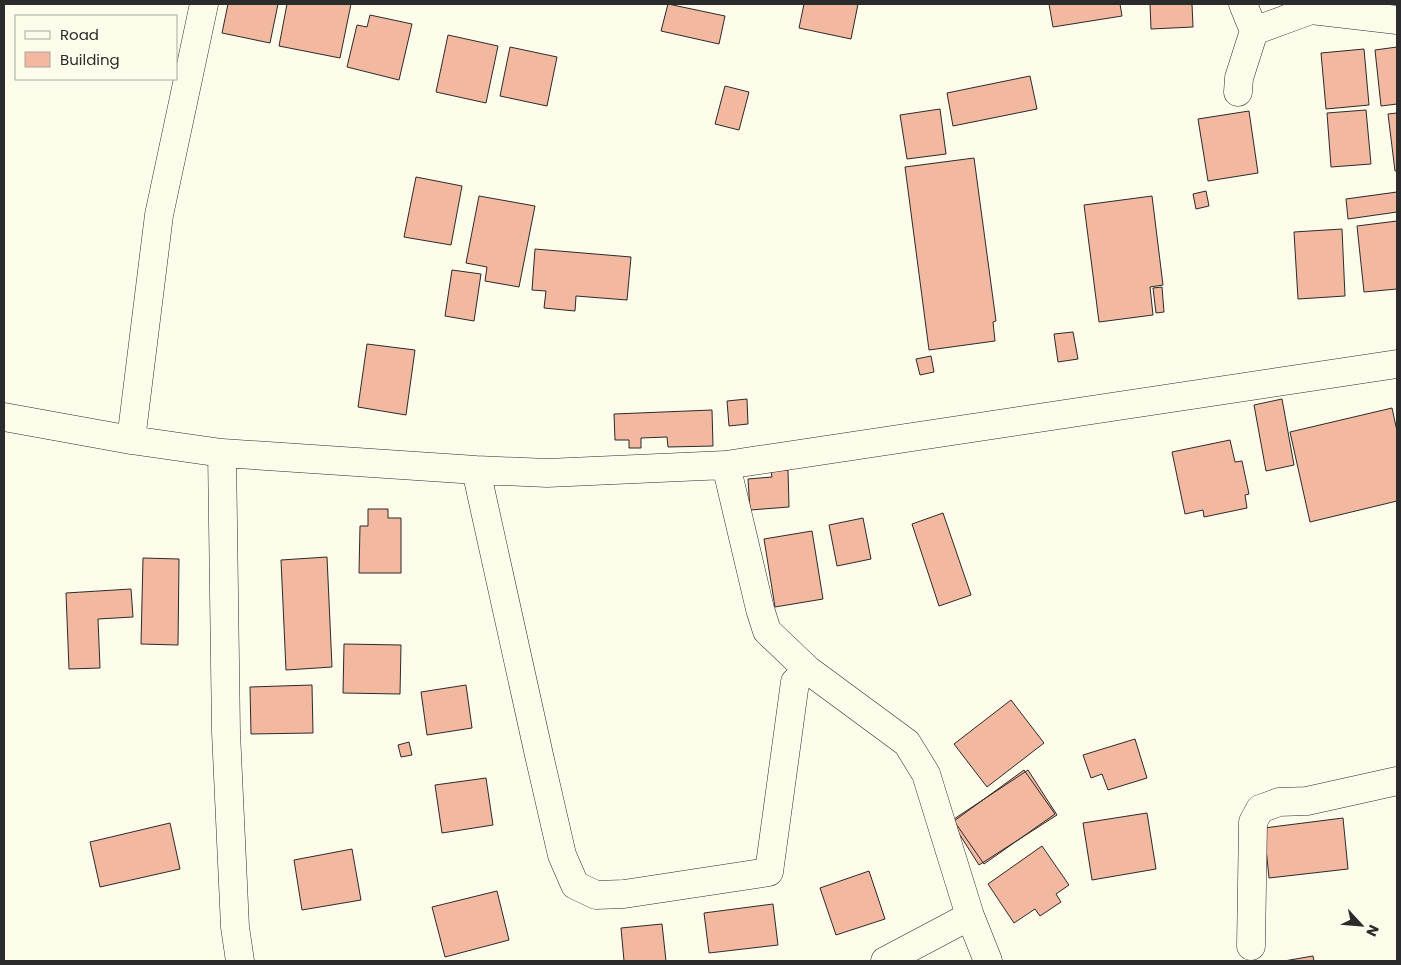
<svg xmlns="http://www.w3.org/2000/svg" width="1401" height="965" viewBox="0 0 1401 965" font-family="Poppins,sans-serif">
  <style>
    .building { fill: #f2b8a0; stroke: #2b2b2b }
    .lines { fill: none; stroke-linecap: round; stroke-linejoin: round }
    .minor-casing { stroke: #2b2b2b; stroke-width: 29 }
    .minor { stroke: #fdfbea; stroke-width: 28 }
  </style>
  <rect width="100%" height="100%" fill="#fdfbea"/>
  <path class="building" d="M228 4H278L270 43 222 33Z
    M287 4H351L340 58 279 46Z
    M668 4 725 16 719 44 661 31Z
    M804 4H858L851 39 799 28Z
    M1049 4H1120L1122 16 1053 27Z
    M1150 4H1192L1193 27 1151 29Z
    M370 15 412 24 399 80 347 67 357 25 367 27Z
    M448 35 498 46 486 103 436 92Z
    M510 47 557 57 547 106 500 96Z
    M1397 47V104L1381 106 1375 50Z
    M1364 49 1369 105 1326 109 1321 53Z
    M1030 76 1037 109 953 126 947 93Z
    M725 86 749 92 739 130 715 124Z
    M940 109 946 154 907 159 900 115Z
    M1366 110 1371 164 1331 167 1327 113Z
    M1249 111 1258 173 1208 181 1198 119Z
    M1397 113V171H1395L1388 114Z
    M974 158 996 321 993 322 995 341 929 350 905 167Z
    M416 177 462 186 451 245 404 237Z
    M1206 191 1209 206 1196 209 1193 194Z
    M1397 192V212L1348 219 1346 199Z
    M479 196 535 206 519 287 485 281 487 267 466 263Z
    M1152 196 1163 285 1150 287 1153 315 1099 322 1084 205Z
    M1397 221V289L1364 292 1357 226Z
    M1342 229 1345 296 1298 299 1294 232Z
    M535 249 631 257 627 300 576 296 575 311 544 308 546 291 532 290Z
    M452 270 481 274 474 321 445 316Z
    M1162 287 1164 312 1156 313 1153 288Z
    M1073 332 1078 359 1058 362 1054 334Z
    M367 344 415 350 406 415 358 407Z
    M931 356 934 372 920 375 916 359Z
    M747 399 748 424 729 426 727 401Z
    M1282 399 1294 465 1266 471 1254 405Z
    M1392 408 1397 431V501L1310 522 1290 432Z
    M712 410 713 446 668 447 667 437 641 438V448H629V440H615L614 414Z
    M1230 440 1235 462 1242 461 1249 494 1245 495 1247 508 1204 517 1203 510 1185 514 1172 452Z
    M788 470 789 507 750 510 748 479 772 477 771 471Z
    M368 509H388V518H401V573H359L360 526H368Z
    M943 513 971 595 939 606 912 524Z
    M863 518 871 559 837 566 829 525Z
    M812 531 823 599 775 607 764 539Z
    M327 557 332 667 286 670 281 560Z
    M143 558 179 559 178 645 141 644Z
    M131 589 133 617 98 619 100 668 69 669 66 593Z
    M344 644 401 645 400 694 343 693Z
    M312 685 313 733 251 734 250 687Z
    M466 685 472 728 427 735 421 692Z
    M1011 700 1044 743 987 787 954 744Z
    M1135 739 1147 778 1108 790 1102 774 1091 778 1083 755Z
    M409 742 412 755 401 757 398 745Z
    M1024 770 1055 814 984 864 954 821Z
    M1028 770 1057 815 979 865 951 821Z
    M486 778 493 825 442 833 435 785Z
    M1147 813 1156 869 1092 880 1083 823Z
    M1343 818 1348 869 1269 878 1264 828Z
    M170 823 180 869 100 887 90 842Z
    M1042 846 1069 885 1056 894 1061 902 1040 916 1035 909 1014 923 988 884Z
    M352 849 361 900 302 910 294 860Z
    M869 871 885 919 836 935 820 888Z
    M497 891 509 940 445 957 432 907Z
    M773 904 778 945 709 953 704 913Z
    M662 924 666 961H624L621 928Z
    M1313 956 1314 961H1284Z"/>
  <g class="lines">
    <g class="minor-casing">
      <path id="minor" d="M1297 4 1311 10 1397 20
        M1254 31 1311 10
        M1238 92 1239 78 1254 31 1243 4
        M4 417 131 440 222 453 476 470 547 473 726 465 1397 364
        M131 440 159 215 204 4
        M222 453 226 732 235 927 240 961
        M726 465 760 609 767 631 808 670 907 743 926 774 970 916 988 961
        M476 470 539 755 562 855 575 885 596 895 624 894 769 872 795 682 808 670
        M1251 946 1253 822 1260 809 1279 802 1307 801 1397 781
        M885 961 970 916"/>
    </g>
    <use href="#minor" class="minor"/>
  </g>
  <rect width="1401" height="965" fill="none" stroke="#2b2b2b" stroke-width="10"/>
  <rect x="15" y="15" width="162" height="65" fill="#fdfbea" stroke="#a9a89e"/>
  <rect x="25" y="31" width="25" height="8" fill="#fdfbea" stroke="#a9a89e"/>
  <text x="60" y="40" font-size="15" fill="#2b2b2b">Road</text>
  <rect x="25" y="52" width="25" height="15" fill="#f2b8a0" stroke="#a9a89e"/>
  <text x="60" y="65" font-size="15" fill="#2b2b2b">Building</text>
  <g transform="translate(1361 925) rotate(116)" stroke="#fdfbea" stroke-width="4" paint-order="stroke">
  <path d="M0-4L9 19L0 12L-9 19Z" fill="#2b2b2b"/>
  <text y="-8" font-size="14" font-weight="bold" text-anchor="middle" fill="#2b2b2b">N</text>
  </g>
</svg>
